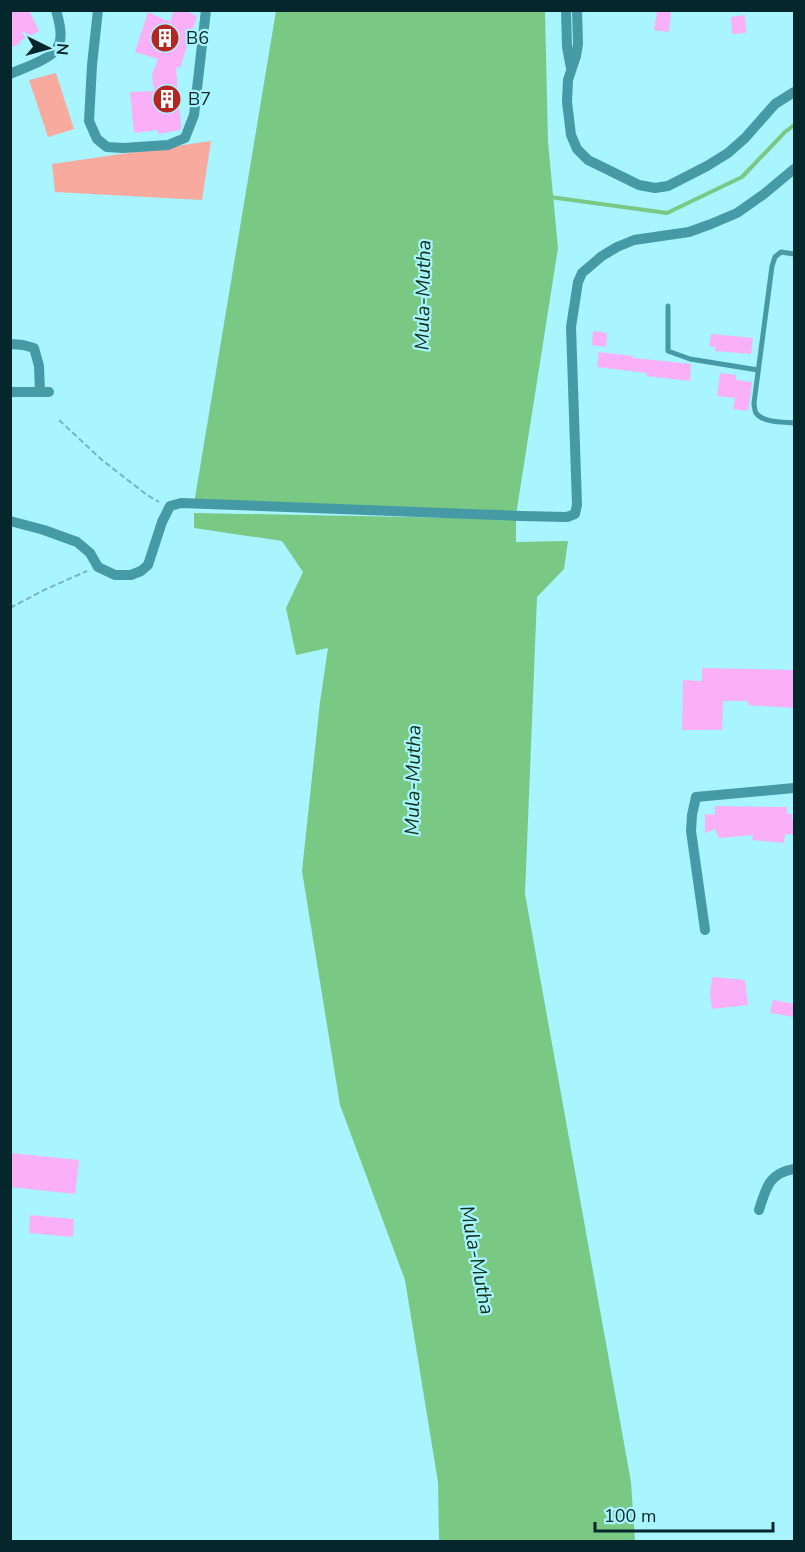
<svg xmlns="http://www.w3.org/2000/svg" width="805" height="1552" viewBox="0 0 805 1552" font-family="'Nunito Sans',sans-serif">
  <style>
    .green { fill: #f9aa9f }
    .water { fill: #79c884 }
    .lines { fill: none; stroke-linecap: round; stroke-linejoin: round }
    .stream { stroke: #79c884; stroke-width: 4 }
    .building { fill: #f9b0f7 }
    .path { stroke: #76b5be; stroke-width: 2; stroke-dasharray: 6 3; stroke-linecap: butt }
    .lane { stroke: #459aa6; stroke-width: 5 }
    .street { stroke: #459aa6; stroke-width: 10 }
    .labels { text-anchor: middle; dominant-baseline: central; stroke-width: 4.5; stroke-linejoin: round; paint-order: stroke }
    .poi-label { font-size: 18px; fill: #05262b; stroke: #a8f4ff; text-anchor: start }
    .water-label { font-size: 20px; font-style: italic; fill: #113217; stroke: #a8f4ff }
  </style>
  <rect width="100%" height="100%" fill="#a8f4ff"/>
  <path class="green" d="M56 73 74 129 48 137 29 80Z
    M211 141 202 200 55 192 52 164Z"/>
  <path class="water" d="M276 11H545L548 142 558 248 516 515 194 504Z
    M194 513 516 519V542L568 541 564 569 537 597 525 894 631 1482 635 1541H439L438 1482 405 1280 340 1105 302 871 320 702 328 648 296 655 286 608 303 572 282 541 194 528Z"/>
  <g class="lines">
    <path class="stream" d="M550 197 667 213 742 177 785 132 794 125"/>
  </g>
  <path class="building" d="M10 10H29L39 31 20 41 21 43 10 48Z
    M174 10H183L197 16 180 68 176 67 181 127 180 130 158 134V130L134 133 130 92 154 91 152 75 158 59 135 52 148 12 170 22Z
    M657 10H671L669 32 654 30Z
    M745 15 746 33 732 34 731 17Z
    M593 331 607 333 606 347 592 345Z
    M711 334 753 338 751 354 715 351V347L709 346Z
    M599 352 633 356V358L691 364 690 381 646 376 647 373 597 367Z
    M720 373 736 375V380L752 382 748 411 733 409 735 398 717 396Z
    M702 668 795 670V708L748 705V701H723L722 730H682L683 680 702 681Z
    M715 806 787 807V814H792V821H795V835L785 834 784 843 752 840 753 835 719 838 715 829 705 833V814L715 815Z
    M712 977 745 980 748 1005 712 1009 710 993Z
    M773 1000 795 1004V1017L770 1013Z
    M10 1153 79 1160 75 1194 10 1187Z
    M30 1215 74 1219 73 1237 29 1233Z"/>
  <g class="lines">
    <path class="path" d="M59 420 102 460 147 495 159 502
      M10 608 44 590 87 571"/>
    <path class="lane" d="M794 254 781 252 775 257 772 266 754 403C754 404 755 412 756 413 763 423 784 422 794 423
      M668 306V351L690 359 758 370"/>
    <path class="street" d="M98 10 92 65 89 121 97 139 107 147 123 148 168 145 185 138 194 115 206 10
      M566 10 567 47 571 68
      M577 10 578 44 576 56 568 80 567 102 571 135 577 149 588 160 639 185 655 188 668 186 707 166 728 153 745 138 775 104 794 92
      M10 74C23 68 50 60 57 48 64 38 59 21 56 10
      M10 344 23 345 34 348 39 366 40 392
      M10 392H49
      M10 521 44 530 77 542 90 553 98 567 115 575H131L141 571 148 565 162 522 170 506 181 503 521 516 567 517 575 514 577 505 571 327 578 282 582 273 602 256 617 247 634 240 689 232 711 224 737 213 764 194 794 169
      M705 930 691 831 692 815 696 797 794 788
      M759 1210C766 1188 769 1173 794 1169"/>
  </g>
  <defs>
    <g id="building-disc" transform="scale(1.5)"><circle r="9.5" fill="#b52622" stroke="#a8f4ff"/><path d="M-4-6H4V6H1V3H-1V6H-4ZM-2.5-4.3h1.7v1.8h-1.7ZM.8-4.3h1.7v1.8H.8ZM-2.5-1h1.7V.8h-1.7ZM.8-1h1.7V.8H.8Z" fill="#fff"/></g>
  </defs>
  <g fill-rule="evenodd">
    <use href="#building-disc" x="165" y="38"/>
    <use href="#building-disc" x="167" y="99"/>
  </g>
  <g class="labels">
    <g class="poi-label">
      <text x="186" y="38">B6</text>
      <text x="188" y="99">B7</text>
    </g>
    <g class="water-label">
      <text transform="translate(423 295) rotate(-89)">Mula-Mutha</text>
      <text transform="translate(413 780) rotate(-89)">Mula-Mutha</text>
      <text transform="translate(477 1260) rotate(79)">Mula-Mutha</text>
    </g>
  </g>
  <rect width="805" height="1552" fill="none" stroke="#05262b" stroke-width="24"/>
  <g transform="translate(48 48) rotate(95)" stroke="#a8f4ff" stroke-width="4.5" paint-order="stroke">
  <path d="M0-4.5L10 22L0 15L-10 22Z" fill="#05262b"/>
  <text y="-9" font-size="16" font-weight="bold" text-anchor="middle" fill="#05262b">N</text>
  </g>
  <path d="M595 1522v9h178v-9" fill="none" stroke="#05262b" stroke-width="3"/>
  <text x="604" y="1522" font-size="18" fill="#05262b" stroke="#a8f4ff" stroke-width="4.5" paint-order="stroke">100 m</text>
</svg>
